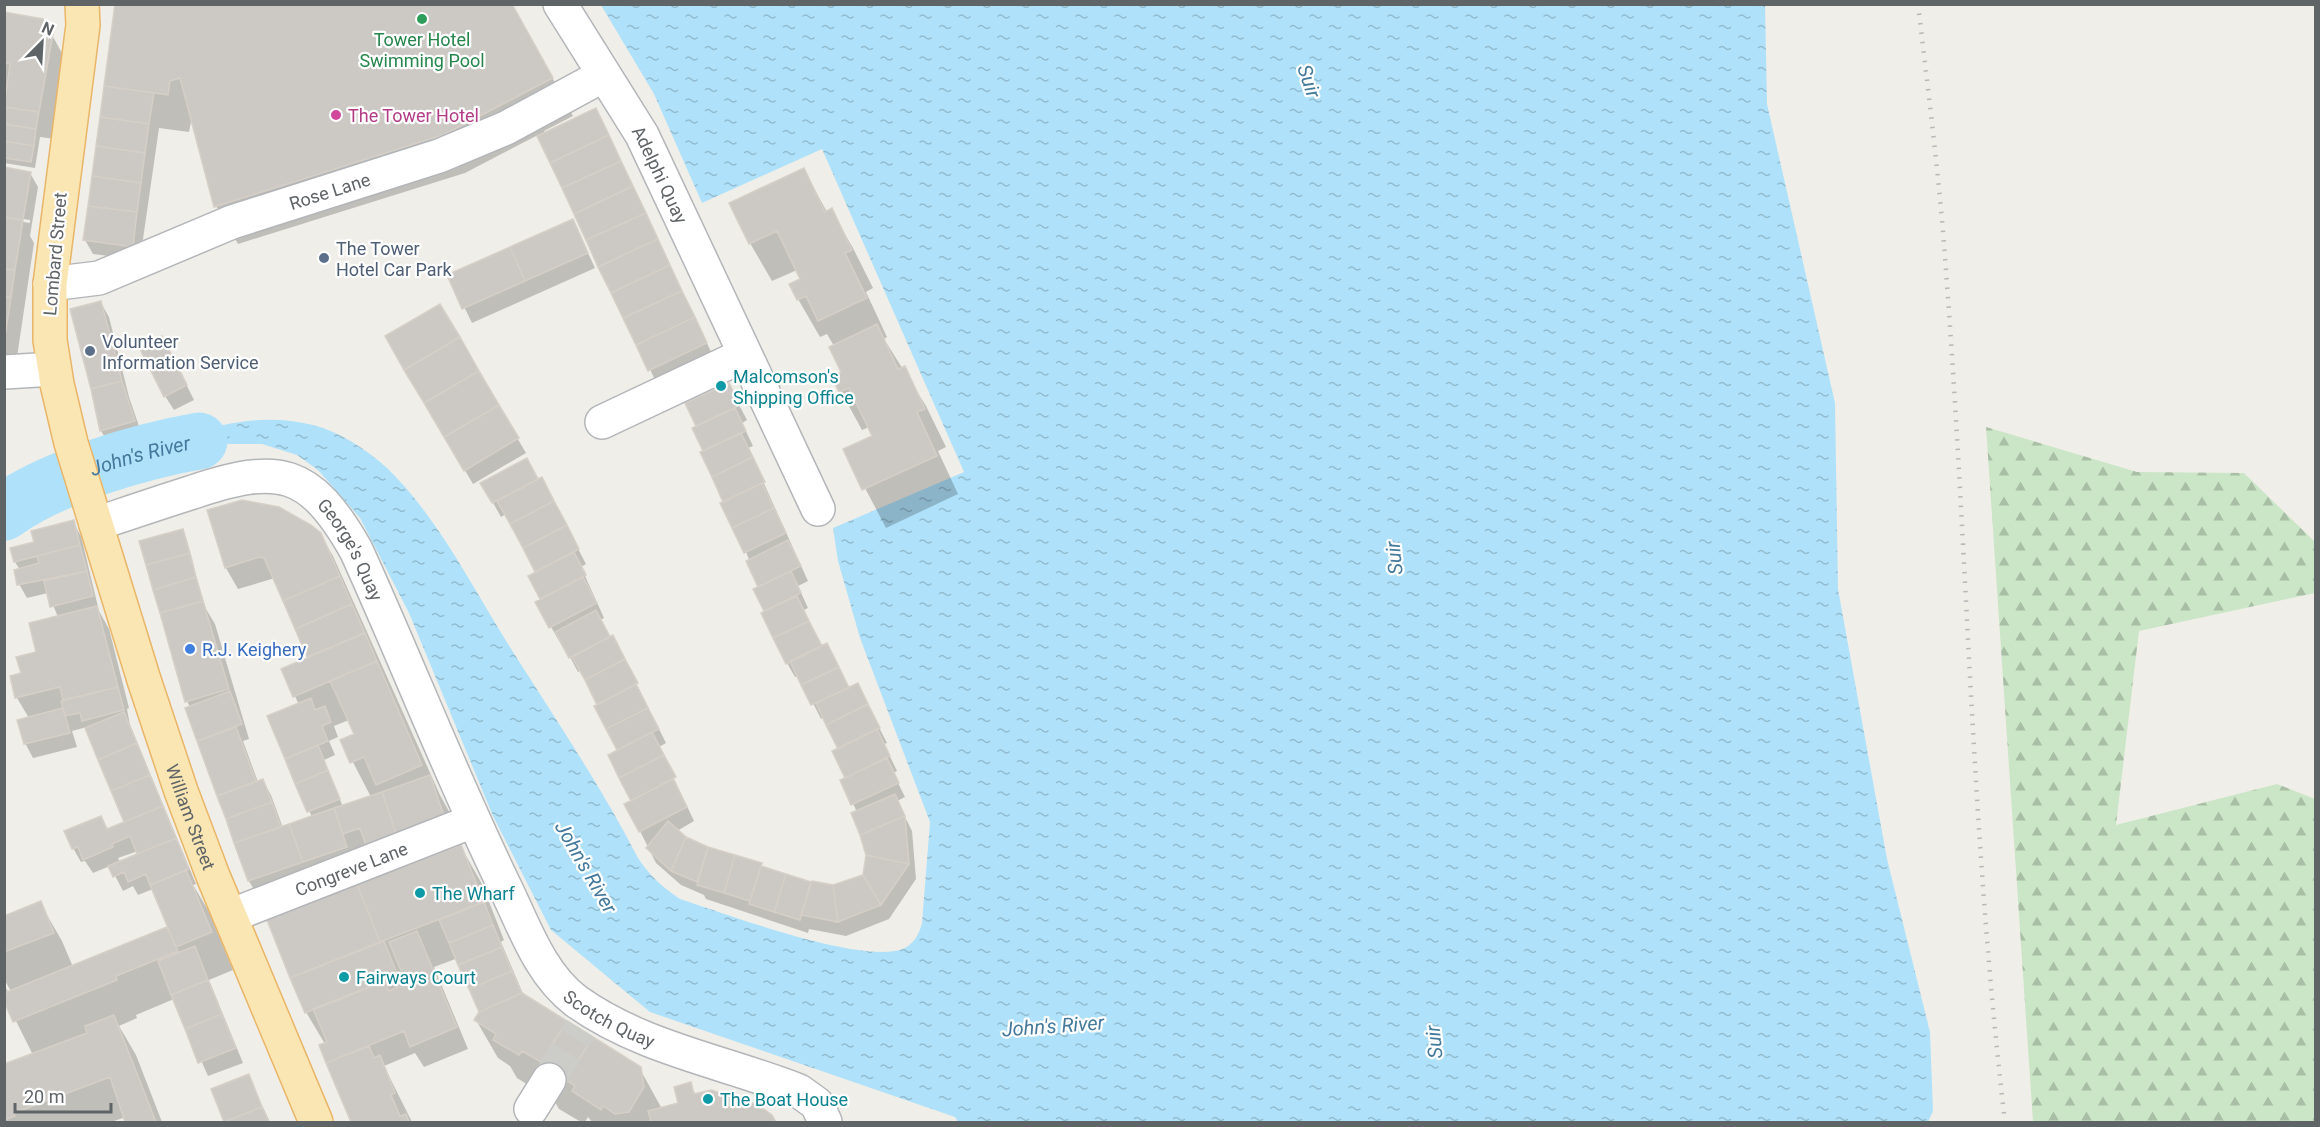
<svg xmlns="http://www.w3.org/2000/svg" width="2320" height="1127" viewBox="0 0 2320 1127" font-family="Roboto,sans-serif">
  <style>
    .forest { fill: url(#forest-firs) }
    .water { fill: url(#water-ripples) }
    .shadow { fill: #0003; fill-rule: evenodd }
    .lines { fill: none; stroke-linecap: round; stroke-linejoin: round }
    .river { stroke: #afe2fa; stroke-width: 57 }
    .building { fill: #ccc9c4; stroke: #d5cfc7; stroke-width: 1.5 }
    .minor-tunnel { stroke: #ccccc8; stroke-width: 33; stroke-dasharray: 33 16; stroke-linecap: butt }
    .minor-casing { stroke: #b3b6b9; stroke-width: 36 }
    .major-casing { stroke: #e9b568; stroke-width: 36 }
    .minor { stroke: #fff; stroke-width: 33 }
    .major { stroke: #fae6b3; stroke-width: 33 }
    .rail { stroke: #b6b7b7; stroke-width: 4.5; stroke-dasharray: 1.5 8; stroke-linecap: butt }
    .leisure-dot { fill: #2e9e5b; stroke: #fff; stroke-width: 2 }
    .hotel-dot { fill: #d1479c; stroke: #fff; stroke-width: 2 }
    .service-dot { fill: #5c6f8a; stroke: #fff; stroke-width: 2 }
    .culture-dot { fill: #0f9aa8; stroke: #fff; stroke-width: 2 }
    .shop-dot { fill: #3f7fe0; stroke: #fff; stroke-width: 2 }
    .labels { text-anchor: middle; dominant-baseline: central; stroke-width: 4.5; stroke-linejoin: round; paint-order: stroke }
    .leisure-label { font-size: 18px; fill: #27864d; stroke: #fff }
    .hotel-label { font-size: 18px; fill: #b23c85; stroke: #fff; text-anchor: start }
    .street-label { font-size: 18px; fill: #5f6467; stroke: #fff }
    .service-label { font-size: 18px; fill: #4e5e75; stroke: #fff; text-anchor: start }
    .culture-label { font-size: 18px; fill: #0d838f; stroke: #fff; text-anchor: start }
    .shop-label { font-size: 18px; fill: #366cbe; stroke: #fff; text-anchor: start }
    .water-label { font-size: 20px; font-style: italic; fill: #44799b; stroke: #fff }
  </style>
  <defs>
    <pattern id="forest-firs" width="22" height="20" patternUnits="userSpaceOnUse" patternTransform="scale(1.5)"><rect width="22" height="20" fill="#cbe6c7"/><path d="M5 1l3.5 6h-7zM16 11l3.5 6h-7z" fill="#a8bea5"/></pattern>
    <pattern id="water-ripples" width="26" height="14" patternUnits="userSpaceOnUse" patternTransform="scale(1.5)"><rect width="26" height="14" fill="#afe2fa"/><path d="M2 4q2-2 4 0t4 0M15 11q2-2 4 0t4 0" fill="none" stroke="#92bbce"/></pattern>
  </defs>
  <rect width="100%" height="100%" fill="#f0eee8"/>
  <path class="forest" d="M1986 427 2137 472 2244 473 2315 542V593L2139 631 2116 825 2277 784 2315 799V1122H2033Z"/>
  <path class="water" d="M601 5H1765L1767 104 1835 403 1838 589 1887 859 1930 1032 1933 1111 1928 1122H958L955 1117 650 1012 551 930 493 816 409 613 360 518 318 470 297 455 262 444H207L124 459C185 435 246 408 313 425 340 432 366 449 387 468 436 515 472 586 508 644 552 714 600 784 638 858 650 876 662 887 680 899 729 915 855 962 900 950 913 946 919 935 922 923L930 822 860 638 838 561 833 528 964 472 822 149 702 203 654 94Z"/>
  <path class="shadow" d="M512 4 573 116 544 131 546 134 596 110 714 358 657 384 538 135 465 173 238 244 216 206 192 117 189 132 159 128 140 260 93 254 85 240 106 86Z
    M4 14 52 35 68 64 55 139 40 137 35 168 4 163V111L8 89H4Z
    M804 170 827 212 831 210 853 248 873 288 866 292 887 337 884 339 926 406 946 447 938 451 958 494 886 528 845 450 874 437 869 427 862 430 833 377 843 373 834 346 827 334 820 337 798 299 802 280 797 270 772 281 750 243Z
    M30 173 38 187 30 236 34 243 17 357 4 355V219L30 223V220L4 216Z
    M573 221 595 268 472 323 449 276Z
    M101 303 109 317 129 397 142 435 110 445 101 431 72 310Z
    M439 306 526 453 473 484 387 337Z
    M170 352 194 400 174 410 165 396Z
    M736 399 747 420 742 423 753 446 748 448 808 581 798 586 808 608 804 610 822 648 849 689 865 700 887 743 884 744 897 771 893 773 905 797 897 801 912 831 916 879 889 919 846 936 809 929 808 933 706 899 704 895 681 885 656 863 640 831 619 751 596 707 599 705 581 670 578 672 561 640 559 641 537 602 542 600 530 577 537 572 506 514 501 517 482 483 526 460 538 481 549 493 586 564 581 567 604 618 600 620 620 651 666 743 659 747 694 821 677 831 685 838 708 848 761 864 764 869 811 883 833 886 864 876 868 854 857 812 842 781 847 779 840 749 824 717 821 719 799 675 795 677 787 663 755 590 760 587 687 404Z
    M242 501 260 503 301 519 320 534 333 556 440 795 451 815 465 854 482 884 504 940 501 942 524 996 640 1069 662 1109 680 1104 690 1084 696 1095 771 1116 774 1122H592L588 1117 585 1122H581L559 1109 548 1090 541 1093 517 1078 510 1066 498 1058 476 1020 481 1012 458 958 434 967 468 1049 424 1067 415 1053 384 1066 412 1122H352L321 1046 325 1044 306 1012 269 920 325 899 312 876 257 895 249 881 187 709 190 707 187 701 182 530 206 609 215 624 249 739 243 741 258 782 263 781 271 795 283 828 312 817 269 717 299 705 283 670 309 658 275 578 238 589 226 568 209 511ZM349 720 356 735 342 741 371 797 343 807 324 760 335 755 329 741 338 737 334 726ZM380 866 385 876 367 883 363 872Z
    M73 522 81 536 99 611 109 629 129 708 127 709 130 725 196 884 193 885 208 910 233 970 209 980 243 1063 208 1076 174 999 136 1015 137 1018 119 1026 136 1055 162 1122H128L126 1117 111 1122H4V1065L33 1055 7 1003 4 1007V985L9 993H12L4 979V918L40 903 62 941 73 967 169 927 153 889 138 895 133 886 123 891 110 866 93 873 85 861 81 862 73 848 126 823 87 727 72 731 77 747 33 758 25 743 29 718 17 698 12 677 22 674 58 617 48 593 27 598 19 584 20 570 15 562 36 543ZM138 851 139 854 120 862 118 858Z
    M248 1076 270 1122H226L213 1090Z"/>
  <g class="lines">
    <path class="river" id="s1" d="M4 512C51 477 142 451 199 441"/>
  </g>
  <path class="building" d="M115 4H512L553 78 443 135 214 207 180 78 170 81 168 95 104 86Z
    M4 12 43 19 53 34 39 112 4 107 10 64 4 63Z
    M104 86 154 93 149 124 100 117Z
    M4 107 39 112 36 129 4 124Z
    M596 108 609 135 550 163 537 136Z
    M100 117 149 124 145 153 96 146Z
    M4 124 36 129 34 146 4 141Z
    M609 135 621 161 562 188 550 163Z
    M4 141 34 146 31 162 4 158Z
    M96 146 145 153 141 183 92 176Z
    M621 161 633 186 574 214 562 188Z
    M4 167 31 172 23 220 4 217Z
    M804 168 825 212 832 208 852 250 845 253 867 298 818 321 806 296 797 300 789 284 800 279 777 231 749 244 729 203Z
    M92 176 141 183 137 212 88 206Z
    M633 186 646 213 586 240 574 214Z
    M88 206 137 212 133 247 83 240Z
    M646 213 658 239 598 267 586 240Z
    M4 217 23 220 15 270 4 269Z
    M573 219 588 253 525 281 510 247Z
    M658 239 670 265 611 293 598 267Z
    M510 247 525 281 462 309 447 275Z
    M670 265 682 291 623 318 611 293Z
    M4 269 15 270 11 297 4 296Z
    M682 291 695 317 636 345 623 318Z
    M4 296 11 297 5 337 4 336Z
    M101 301 122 381 91 389 70 309Z
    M440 304 460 337 404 370 385 336Z
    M695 317 707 343 648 371 636 345Z
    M877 324 898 369 905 366 925 409 917 412 937 456 862 490 843 449 872 436 849 388 839 392 831 376 841 372 829 347Z
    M162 336 187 385 164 397 139 347Z
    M460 337 479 371 424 403 404 370Z
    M479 371 499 405 444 437 424 403Z
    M122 381 135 421 100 431 91 389Z
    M729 383 740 405 696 426 685 403Z
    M499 405 519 438 464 471 444 437Z
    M735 408 746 431 703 451 692 428Z
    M741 433 753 457 712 477 700 452Z
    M753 457 765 482 723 502 712 477Z
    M527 458 538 479 492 503 480 483Z
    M542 477 554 501 510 524 497 501Z
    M762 483 774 508 732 528 720 503Z
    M242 500 279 507 311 525 321 533 340 576 283 601 264 558 259 557 225 568 207 510Z
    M554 501 567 525 523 548 510 524Z
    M774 508 786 533 744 553 732 528Z
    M74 520 80 545 14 562 10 548 34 542 31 531Z
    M567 525 579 549 535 572 523 548Z
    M183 529 190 553 146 565 139 541Z
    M788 540 801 566 758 587 746 561Z
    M80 545 87 571 17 585 14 570 39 563 37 556Z
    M574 552 586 575 540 599 528 576Z
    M190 553 196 577 153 590 146 565Z
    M87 571 93 596 50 607 44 581Z
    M791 571 801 593 764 611 753 589Z
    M340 576 352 604 295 629 283 601Z
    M196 577 203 601 160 613 153 590Z
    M583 577 597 603 549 628 535 602Z
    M797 596 809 621 773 638 761 613Z
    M203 601 229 689 185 702 160 613Z
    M352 604 365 633 307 657 295 629Z
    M97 606 118 687 63 700 60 687 15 698 10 676 21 673 16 657 36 652 29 623Z
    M596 610 610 637 569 658 555 632Z
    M809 621 822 646 786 664 773 638Z
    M365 633 377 661 293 697 281 669Z
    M613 635 625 659 585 680 572 657Z
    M827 643 839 667 801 685 790 661Z
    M625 659 638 683 597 705 585 680Z
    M377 661 422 765 376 785 364 757 350 763 340 740 354 734 330 681Z
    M839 667 849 688 811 705 801 685Z
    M858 683 868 704 826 725 816 703Z
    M636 684 648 708 606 729 594 706Z
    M118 687 124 710 82 721 80 713 65 716 61 701Z
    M230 691 242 724 197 741 185 708Z
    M311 698 315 710 325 706 331 722 322 726 328 741 285 759 267 716Z
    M868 704 880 728 838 749 826 725Z
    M63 708 70 733 24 744 17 720Z
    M648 708 659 729 617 750 606 729Z
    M124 712 137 743 98 760 85 728Z
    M236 727 256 781 217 796 197 741Z
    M877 729 890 756 845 778 832 751Z
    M652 732 664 755 619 778 608 755Z
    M137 743 150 775 111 791 98 760Z
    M318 745 328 770 295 784 285 759Z
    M664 755 676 777 631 801 619 778Z
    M887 758 899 783 851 805 840 780Z
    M328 770 340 799 307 812 295 784Z
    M150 775 163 806 124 822 111 791Z
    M430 775 445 819 397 836 382 792Z
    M263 779 272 802 226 819 217 796Z
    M673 779 687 807 639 832 624 804Z
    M382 792 397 836 366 846 360 828 343 834 334 808Z
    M895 794 905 816 860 835 851 813Z
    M272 802 281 827 234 843 226 819Z
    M163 806 176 838 137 854 130 836 112 844 113 847 83 860 78 847 72 849 64 831 101 816 107 829Z
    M334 808 347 847 303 862 289 824Z
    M905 816 909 864 866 855 860 835Z
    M668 821 686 837 671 871 646 848Z
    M289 824 303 862 248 881 234 843Z
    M686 837 708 847 697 882 671 871Z
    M176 838 189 869 150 885 146 874 128 882 124 872 113 877 108 866Z
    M461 845 484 902 380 942 357 884Z
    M708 847 735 855 724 893 697 885Z
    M735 855 762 863 750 901 724 893Z
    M866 855 909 864 881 905 863 875Z
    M761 866 786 874 774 912 749 904Z
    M186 870 212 932 176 947 150 885Z
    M786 874 811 882 800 920 774 912Z
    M863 875 881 905 838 922 833 885Z
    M812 881 833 885 838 922 801 915Z
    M357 884 380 942 290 978 267 920Z
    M41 901 54 933 4 952V916Z
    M484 902 493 925 449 943 439 920Z
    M493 925 502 947 458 965 449 943Z
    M167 927 178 951 116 976 117 980 13 1022 4 1001V993Z
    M417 931 457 1027 410 1047 404 1031 326 1063 319 1045 327 1042 313 1009 385 981 389 991 406 983 389 942Z
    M384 941 398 976 305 1013 290 978Z
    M195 946 208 980 171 995 158 961Z
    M502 947 512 971 469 989 458 965Z
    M512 971 522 993 479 1012 469 989Z
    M208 980 222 1014 185 1029 171 995Z
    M522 993 567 1021 541 1062 522 1051 519 1055 493 1040 496 1034 474 1020 479 1012Z
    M222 1014 236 1048 198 1063 185 1029Z
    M114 1015 156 1122H125L110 1077 14 1113 15 1116 4 1120V1064L87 1033 85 1026Z
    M567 1021 593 1037 562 1087 536 1071Z
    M593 1037 641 1067 644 1087 629 1112 615 1114 603 1106 601 1110 572 1091 575 1086 566 1080Z
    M369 1046 374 1058 380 1055 395 1093 391 1095 400 1116 406 1114 409 1122H351L326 1063Z
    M249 1074 262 1107 224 1122 211 1089Z
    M691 1082 694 1094 711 1090 758 1105 772 1115 776 1122H647L651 1121 648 1111 678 1103 674 1087Z
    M262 1107 269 1122H223H224Z"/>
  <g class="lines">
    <path class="minor-tunnel" d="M549 1080 581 1029"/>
    <g class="minor-casing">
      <g id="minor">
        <path id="s2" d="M560 4 642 135 818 509"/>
        <path id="s3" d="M50 284 99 278 232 222 439 156 506 128 602 76"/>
        <path d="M4 372 54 369"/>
        <path d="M602 422 744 355"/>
        <path id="s4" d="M96 524C129 513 161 502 193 492 279 463 310 469 356 550 407 662 451 776 505 887 524 926 540 974 576 1001 641 1048 726 1062 799 1091L817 1104 825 1122"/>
        <path id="s5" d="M230 916 473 821"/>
        <path d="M531 1109 549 1080"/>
      </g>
    </g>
    <g class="major-casing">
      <g id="major">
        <path id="s6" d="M82 4 83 25 50 284V340L57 384 71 443 144 680 181 791 213 876 316 1122"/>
      </g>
    </g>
    <use href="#minor" class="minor"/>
    <use href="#major" class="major"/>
    <path class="rail" d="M1918 4C1929 98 1941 191 1947 285 1968 564 1972 844 2005 1122"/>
  </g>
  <circle class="leisure-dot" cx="422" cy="19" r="6"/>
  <circle class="hotel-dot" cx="336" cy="115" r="6"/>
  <g class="service-dot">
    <circle cx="324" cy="258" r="6"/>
    <circle cx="90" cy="351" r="6"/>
  </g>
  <g class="culture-dot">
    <circle cx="721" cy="386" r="6"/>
    <circle cx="420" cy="893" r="6"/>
    <circle cx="344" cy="977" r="6"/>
    <circle cx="708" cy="1099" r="6"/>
  </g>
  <circle class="shop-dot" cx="190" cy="649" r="6"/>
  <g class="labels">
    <g class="leisure-label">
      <text x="422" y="39">Tower Hotel<tspan x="422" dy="21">Swimming Pool</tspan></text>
    </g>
    <g class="hotel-label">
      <text x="348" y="115">The Tower Hotel</text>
    </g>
    <g class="street-label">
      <text stroke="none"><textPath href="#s2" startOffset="198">Adelphi Quay</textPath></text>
      <text stroke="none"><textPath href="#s3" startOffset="296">Rose Lane</textPath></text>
      <text transform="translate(55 254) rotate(-85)">Lombard Street</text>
      <text stroke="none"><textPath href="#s4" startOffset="297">George's Quay</textPath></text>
      <text stroke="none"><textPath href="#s6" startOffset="836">William Street</textPath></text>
      <text stroke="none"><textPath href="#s5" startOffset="130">Congreve Lane</textPath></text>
      <text stroke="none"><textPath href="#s4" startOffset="842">Scotch Quay</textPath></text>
    </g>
    <g class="service-label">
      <text x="336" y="248">The Tower<tspan x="336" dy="21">Hotel Car Park</tspan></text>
      <text x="102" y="341">Volunteer<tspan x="102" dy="21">Information Service</tspan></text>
    </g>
    <g class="culture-label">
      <text x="733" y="376">Malcomson's<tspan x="733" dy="21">Shipping Office</tspan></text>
      <text x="432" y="893">The Wharf</text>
      <text x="356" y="977">Fairways Court</text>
      <text x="720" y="1099">The Boat House</text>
    </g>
    <g class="shop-label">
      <text x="202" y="649">R.J. Keighery</text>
    </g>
    <g class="water-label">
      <text transform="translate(1309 81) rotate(71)">Suir</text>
      <text stroke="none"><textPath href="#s1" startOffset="148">John's River</textPath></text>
      <text transform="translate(1394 558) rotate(-96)">Suir</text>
      <text transform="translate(586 867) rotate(60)">John's River</text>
      <text transform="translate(1053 1026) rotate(-4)">John's River</text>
      <text transform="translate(1434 1042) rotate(-95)">Suir</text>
    </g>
  </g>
  <rect width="2320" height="1127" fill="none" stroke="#5f6467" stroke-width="12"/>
  <g transform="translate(42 42) rotate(24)" stroke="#ffffff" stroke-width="4.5" paint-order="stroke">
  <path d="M0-4.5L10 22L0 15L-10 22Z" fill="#5f6467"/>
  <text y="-9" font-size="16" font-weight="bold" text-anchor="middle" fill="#5f6467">N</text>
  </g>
  <path d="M15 1103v9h96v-9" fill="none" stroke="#5f6467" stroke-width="3"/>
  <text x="24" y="1103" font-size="18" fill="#5f6467" stroke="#ffffff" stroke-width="4.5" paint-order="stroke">20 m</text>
</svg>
